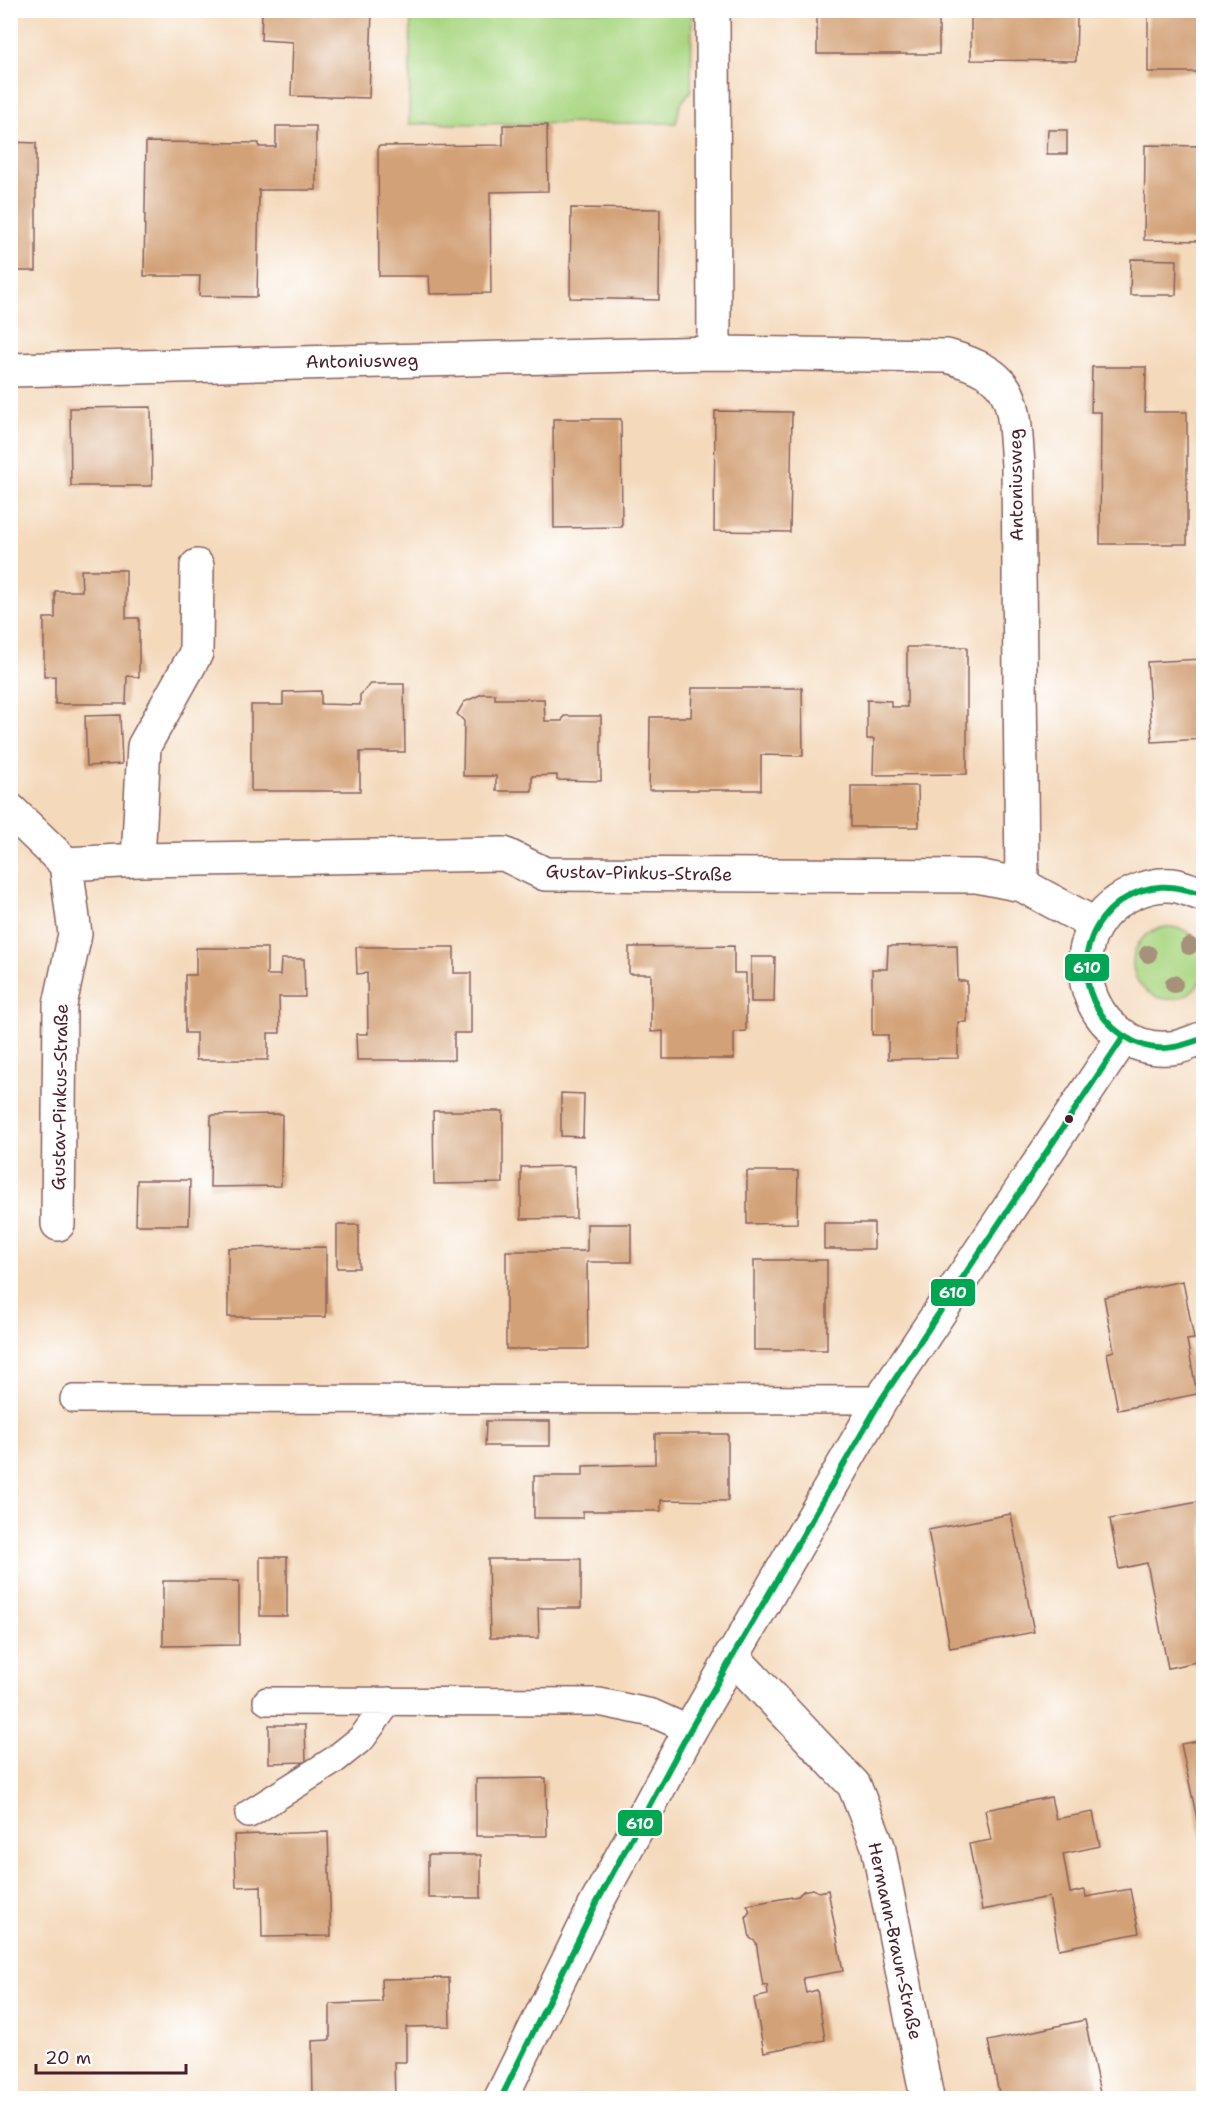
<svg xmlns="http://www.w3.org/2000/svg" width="1214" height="2109" viewBox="0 0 1214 2109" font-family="'Shantell Sans',sans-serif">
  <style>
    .green { fill: #aad783; stroke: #7a7b57; stroke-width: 1.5 }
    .building { fill: #d3a177 }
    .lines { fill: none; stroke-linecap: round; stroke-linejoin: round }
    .service-casing { stroke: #86605d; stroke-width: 30 }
    .minor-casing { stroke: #86605d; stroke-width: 36 }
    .service { stroke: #fff; stroke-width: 27 }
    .minor { stroke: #fff; stroke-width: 33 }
    .bus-1-casing { stroke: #fff; stroke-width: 10 }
    .bus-1 { stroke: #00a651; stroke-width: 6 }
    .tree { fill: #a6917a }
    .bus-dot { fill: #4a1f2b; stroke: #fff; stroke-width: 2 }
    .labels { text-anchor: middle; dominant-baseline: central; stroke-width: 4.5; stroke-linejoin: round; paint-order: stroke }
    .street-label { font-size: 18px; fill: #4a1f2b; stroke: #fff }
    .line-badge { stroke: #fff; stroke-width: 2 }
    .badge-label { font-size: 16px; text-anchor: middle; font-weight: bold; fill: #fff }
  </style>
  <rect width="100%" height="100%" fill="#fff"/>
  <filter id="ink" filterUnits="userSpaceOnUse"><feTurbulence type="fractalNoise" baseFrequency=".0167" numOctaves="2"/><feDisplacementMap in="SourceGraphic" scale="12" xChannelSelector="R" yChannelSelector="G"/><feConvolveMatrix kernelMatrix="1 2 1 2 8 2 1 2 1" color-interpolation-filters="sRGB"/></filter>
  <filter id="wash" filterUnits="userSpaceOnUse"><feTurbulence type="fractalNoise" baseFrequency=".008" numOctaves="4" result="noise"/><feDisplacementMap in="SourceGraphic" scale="24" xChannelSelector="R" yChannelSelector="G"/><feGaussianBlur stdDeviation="1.35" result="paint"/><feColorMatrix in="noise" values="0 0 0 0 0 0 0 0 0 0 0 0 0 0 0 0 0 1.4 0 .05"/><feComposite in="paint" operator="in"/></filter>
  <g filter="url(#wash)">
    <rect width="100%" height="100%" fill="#f4d9bb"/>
    <path class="green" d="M411 11H692L691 90 680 105 676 123 409 124Z
      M1133 963a36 36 0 1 1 72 0a36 36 0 1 1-72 0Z"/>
    <g id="blocks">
      <path class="building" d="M262 10H372L369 98 291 96 293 42 261 40Z
        M817 10H939V54H817Z
        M948 10H1101V17H1077L1076 61 971 60V17L948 16Z
        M1148 10H1203V84H1200V72H1148Z
        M503 125H547L548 191 490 192 491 293 430 294 429 276H379L378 146 503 145Z
        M276 126H316V190H259L257 297 199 296 200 276H144L146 142 259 143V147H276Z
        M1048 130H1067V154H1047Z
        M10 142 36 143V271H10Z
        M1145 145 1203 146V241L1144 240Z
        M571 208 660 209 659 300 570 298Z
        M1131 259 1177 260 1176 295H1130Z
        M1092 367H1146L1145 412H1187V544H1100L1101 412H1091Z
        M151 407 152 486H71L70 408Z
        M715 411 792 412 790 532 714 531Z
        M553 419H621L622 527 554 528Z
        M81 570H126V618H139V677L127 676 126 704H55V676L44 677V618H55V591H82Z
        M907 647H967V774L873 775 874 739H867V700L891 701V707H907Z
        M1203 659V739L1152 742 1147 662Z
        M371 684H404L405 752H360V791H251V705H283V692L321 691V704L360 705V695Z
        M692 688H802L803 756 761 755V790H649L650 717H691Z
        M482 694H495V699H544L545 721H562L564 716H601V781L557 780V775L532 776V791H496V776H463L464 721 457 714 464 702Z
        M120 715 122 764 87 766 85 716Z
        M851 786H918L919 827H851Z
        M957 945 958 981H967V1022H958V1058L888 1059V1035H872V969H887L888 946Z
        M734 946V973H746V1031L734 1032V1059H663V1031L651 1032V974H629V947Z
        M356 947H454V973H471V1033H454V1060H357L356 1034H368L367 973 357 974Z
        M196 948H267V975H280L281 959H304L305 997H279L280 1033H268V1060H196V1033H185V975H196Z
        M751 957H775L774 1002H751Z
        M561 1093 584 1094 583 1137 561 1136Z
        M433 1111H503V1183L434 1184Z
        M282 1114 281 1186 210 1187 211 1115Z
        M575 1166 576 1218 521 1219V1167Z
        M747 1171H798L797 1223 747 1224Z
        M137 1180H190L189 1225H136Z
        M824 1223H874V1249H824Z
        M587 1224H631V1262H587L588 1349H506V1251H587Z
        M337 1225H359V1268H337Z
        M326 1247V1317H228V1248Z
        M754 1260H827V1350H754Z
        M1183 1281 1194 1339 1187 1340 1197 1394 1118 1410 1107 1353 1114 1351 1104 1297Z
        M486 1421H550V1446H485Z
        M655 1434H728V1501L661 1500V1511H583V1518H534V1476H583V1466L655 1464Z
        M1203 1501V1688H1201L1196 1662 1168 1668 1147 1563 1119 1569 1110 1519Z
        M1011 1514 1034 1632 950 1648 928 1530Z
        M260 1557H287V1616H260Z
        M488 1559H581V1608H538L539 1638H490Z
        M163 1581H239V1645L163 1646Z
        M269 1725H305L306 1762 269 1763Z
        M1203 1740V1843H1202L1181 1744Z
        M546 1778 547 1836H476V1779Z
        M1051 1797 1056 1819 1093 1812 1100 1846 1063 1854 1070 1893 1085 1890 1086 1897 1130 1889 1139 1933 1059 1949 1049 1897 982 1910 969 1844 991 1840 985 1810Z
        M328 1832 331 1936 262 1937 261 1886 236 1887 234 1835Z
        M428 1855H481V1898H428Z
        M812 1889 819 1892 828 1890 843 1971 803 1978 806 1993 817 1990 825 2040 764 2052 754 1998 768 1995 767 1985 763 1986 756 1942 750 1938 746 1917 750 1911 747 1905 798 1896 803 1891Z
        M449 1978 450 2026 406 2027V2062H394L395 2098H313L312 2041 330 2040V2004L382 2002 381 1979Z
        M1085 2020 1101 2098H1000L988 2041Z"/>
    </g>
  </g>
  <g filter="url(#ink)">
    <use href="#blocks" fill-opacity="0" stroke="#86605d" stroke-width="1.5"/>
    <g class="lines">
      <g class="service-casing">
        <path id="service" d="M74 1399 881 1400
          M267 1701 599 1702 652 1713 690 1730
          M249 1814 333 1761 362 1738 389 1701"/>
      </g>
      <g class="minor-casing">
        <path id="minor" d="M713 10 714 353
          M10 370 714 353 947 356C1017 376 1013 398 1018 465L1022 885
          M10 810 66 864 138 860 504 854 545 874 977 876 1022 885 1096 925
          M138 860 144 746 196 653 197 566
          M1204 895C1195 892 1186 888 1178 886 1163 883 1146 887 1133 893 1044 934 1090 1062 1178 1047 1186 1045 1195 1041 1204 1038
          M58 1224 60 1005 75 934 66 864
          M731 1655 854 1785 878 1846 927 2098
          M501 2098 595 1906 690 1730 881 1400 1124 1036"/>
      </g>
      <use href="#service" class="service"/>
      <use href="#minor" class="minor"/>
      <g class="bus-1-casing">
        <path id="bus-1" d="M1204 895C1173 884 1149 882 1121 901 1064 941 1080 1025 1145 1046 1165 1052 1185 1045 1204 1038
          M501 2098 595 1906 690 1730 881 1400 1124 1036"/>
      </g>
      <use href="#bus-1" class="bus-1"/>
    </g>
    <g class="tree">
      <circle cx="1189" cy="946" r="9"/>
      <circle cx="1148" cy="954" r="9"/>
      <circle cx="1174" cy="984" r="9"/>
    </g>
  </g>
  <circle class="bus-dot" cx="1069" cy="1119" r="5"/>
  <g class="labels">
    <g class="street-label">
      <text transform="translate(362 361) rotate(-1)">Antoniusweg</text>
      <text transform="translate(1016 485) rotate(-91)">Antoniusweg</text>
      <text transform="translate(639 873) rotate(1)">Gustav-Pinkus-Straße</text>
      <text transform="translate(60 1097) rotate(-89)">Gustav-Pinkus-Straße</text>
      <text transform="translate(895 1941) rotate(78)">Hermann-Braun-Straße</text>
    </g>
  </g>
  <g class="line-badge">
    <rect x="1064" y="953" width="46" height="29" rx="6" fill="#00a651"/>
    <rect x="930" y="1278" width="46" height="29" rx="6" fill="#00a651"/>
    <rect x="617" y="1809" width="46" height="28" rx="6" fill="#00a651"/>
  </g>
  <g class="badge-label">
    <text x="1087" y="973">610</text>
    <text x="953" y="1298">610</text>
    <text x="640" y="1829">610</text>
  </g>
  <rect width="1214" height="2109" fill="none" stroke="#fff" stroke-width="36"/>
  <path d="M36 2064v9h150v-9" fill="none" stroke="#4a1f2b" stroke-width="3"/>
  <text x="45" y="2064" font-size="18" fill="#4a1f2b" stroke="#ffffff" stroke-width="4.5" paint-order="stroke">20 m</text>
</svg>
